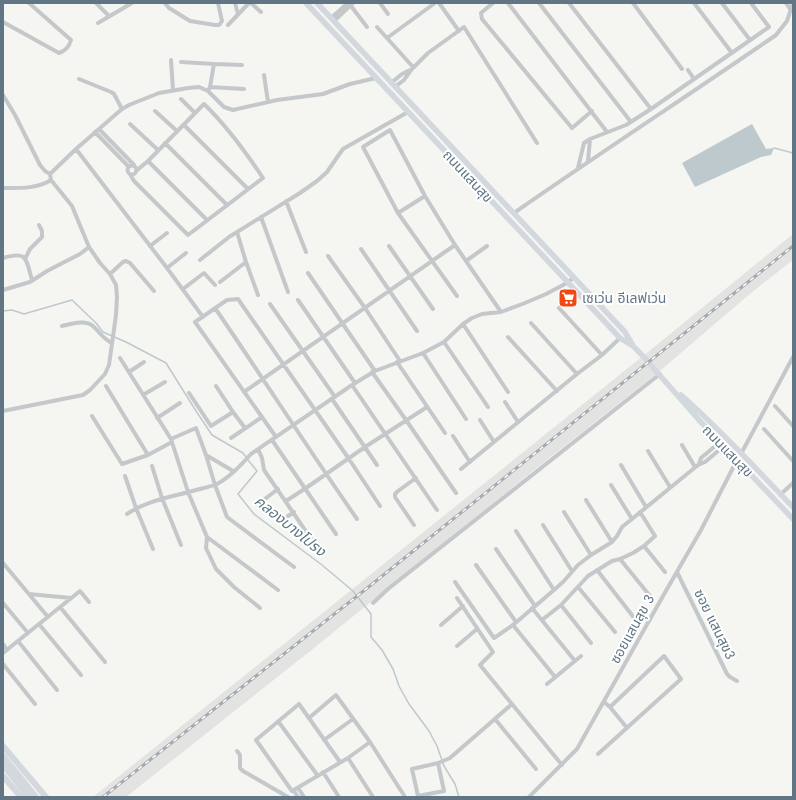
<svg xmlns="http://www.w3.org/2000/svg" width="796" height="800" viewBox="0 0 796 800" font-family="Jost,'Noto Sans Thai',sans-serif">
  <style>
    .built { fill: #e3e4e2 }
    .water { fill: #bec9ce }
    .lines { fill: none; stroke-linecap: round; stroke-linejoin: round }
    .stream { stroke: #bec9ce; stroke-width: 1.5 }
    .street { stroke: #c4c8cb; stroke-width: 4 }
    .secondary { stroke: #d2d8dd; stroke-width: 5.5 }
    .primary { stroke: #d2d8dd; stroke-width: 6 }
    .rail-casing { stroke: #a4aab0; stroke-width: 3 }
    .rail { stroke: #fff; stroke-width: 1.5; stroke-dasharray: 4.5; stroke-linecap: butt }
    .labels { text-anchor: middle; dominant-baseline: central; stroke-width: 4; stroke-linejoin: round; paint-order: stroke }
    .street-label { font-size: 14px; fill: #617585; stroke: #fff }
    .poi-label { font-size: 14px; fill: #617585; stroke: #fff; text-anchor: start }
    .water-label { font-size: 15px; font-style: italic; fill: #5d7782; stroke: #fff }
  </style>
  <rect width="100%" height="100%" fill="#f5f5f1"/>
  <path class="built" d="M793 234V260L751 293 655 375 539 466 309 652 126 797H93L648 352Z"/>
  <path class="water" d="M752 124 766 149 774 148 771 155 761 157 695 187 682 163Z"/>
  <g class="lines">
    <path class="stream" d="M774 148 793 153
      M3 311 12 310 24 314 72 300 96 323 103 332 126 342 166 363 196 411 212 435 243 453 246 457
      M248 460 257 471 238 494 254 514 322 565 353 591 371 614V637L382 650 393 669 399 686 409 704 429 731 437 746 444 766 455 784 459 797"/>
    <path class="street" d="M96 3 109 16
      M165 3 169 8 190 21 215 25H219L222 21 218 3
      M235 3 238 14
      M251 3 261 12
      M347 3 351 6 367 27
      M380 3 388 14
      M439 3 459 31
      M493 3 481 13 482 19 572 128 592 111
      M508 3 607 132
      M539 3 631 122
      M569 3 651 109
      M633 3 682 69
      M694 3 732 53
      M722 3 750 40
      M786 3 790 9
      M331 18 348 3
      M334 21 353 3
      M3 22 59 53C65 51 69 47 71 40L29 3
      M98 23 132 3
      M228 25 249 3
      M377 27 413 67
      M387 38 435 3
      M171 60 173 90
      M181 62 214 64 210 87 208 91
      M214 64 242 65
      M688 70 694 79
      M264 75 268 102
      M79 79 111 92 114 94 122 109
      M391 83 402 74 410 70
      M210 87 244 89
      M395 87 404 80 411 70 428 53 464 27 537 143
      M3 95 15 115 40 165 45 171 50 174
      M181 99 195 113
      M155 111 177 131
      M130 124 158 150
      M184 125 248 189
      M99 129 134 165
      M95 132 128 166
      M165 143 227 205
      M76 149 167 268 203 317
      M148 161 207 220
      M588 161 590 139
      M127.5 170a4.5 4.5 0 1 1 9 0a4.5 4.5 0 1 1-9 0Z
      M578 168 584 143 590 139 626 125 651 109 769 27 751 3
      M50 174 76 149 122 109 129 105 159 93 188 88 199 87 208 91 224 107 233 110 277 100 323 94 350 84 376 78
      M130 174 134 181 188 235 263 178C245 151 227 126 204 104L148 161 136 171
      M3 188C19 188 37 189 51 180
      M286 201 306 252
      M398 213 425 196
      M514 213C600 153 689 95 776 35L787 21 793 3
      M261 217 288 292
      M237 232 246 262 258 295
      M150 246 167 233
      M389 246 433 309
      M361 249 417 331
      M328 256 365 308 400 361
      M3 258C28 250 26 260 32 280
      M25 259 30 249 42 237V231L39 225
      M200 260 229 237 300 193 317 181 327 172 338 156 343 149 408 112
      M466 261 487 246
      M167 268 186 253
      M308 273 375 371
      M110 274 123 262 126 261 130 263 154 291
      M220 282 246 262
      M183 289 204 273 215 285
      M3 290 30 282 47 271 80 254 89 247
      M457 296 398 213 363 147 390 130 425 196 455 245 501 312
      M298 300 355 383
      M270 304 335 397
      M215 308C263 378 309 450 357 519
      M559 308 602 355
      M531 323 577 374
      M463 324 508 392
      M62 326C71 324 85 319 93 326 100 332 102 338 112 343
      M508 337 557 391
      M444 342 488 407
      M423 353 466 419
      M120 358 171 439 188 492 207 537 278 590
      M397 362 445 433
      M129 372 144 362
      M372 372 406 420 456 493
      M352 385 437 510
      M106 386 148 455
      M216 386 233 412 245 428
      M244 392 455 245
      M189 393 211 426 233 412
      M143 395 165 382
      M332 399 377 465
      M505 402 518 422
      M775 406 793 426
      M3 411 83 395 90 390 105 374 109 365 116 315 117 297 116 285 110 274 100 263 89 247 72 206 51 180 50 174
      M92 416 122 464 148 455 172 442
      M157 418 180 403
      M480 420 494 442
      M764 429 793 461
      M453 436 470 462
      M276 437 195 322 227 300 238 299 349 459 380 506
      M231 438 262 417
      M171 439 196 428 206 455 215 485 227 517 294 567
      M272 440 336 534
      M682 445 695 467
      M258 449 262 458 264 470 318 549
      M648 451 670 487
      M742 452 793 357
      M206 455 233 471
      M699 464 701 458 720 442
      M621 465 646 507
      M152 466 162 498 181 545
      M461 469 577 374 602 355 620 338
      M125 476 136 508 153 549
      M611 485 632 519
      M781 494 793 483
      M586 500 612 542
      M286 501 306 488 365 447 427 407
      M257 505 278 489
      M564 512 591 555
      M127 514C148 500 172 497 196 490 203 488 210 487 217 484 230 477 241 465 251 454L352 385 375 371 423 353 444 342 463 324 472 318 482 314 501 312 525 303 546 294 567 283 573 278
      M281 521 294 512
      M414 525 395 497V494L398 491 416 478
      M543 525 572 571
      M516 531 554 590
      M207 537 206 548 216 569 234 587 260 608
      M644 546 665 572
      M496 549 535 606
      M620 559 650 596
      M3 563 48 617
      M476 565 516 622
      M597 570 635 619
      M677 572 727 674 730 677 737 681
      M455 582 494 638 513 625 554 590 563 582 578 565 591 555 612 542 617 536 622 527 632 519 698 465 705 462 724 446
      M578 587 615 632
      M29 594 71 598
      M457 598 493 652 480 665 562 765
      M3 603 28 633
      M373 603 388 589 660 374
      M561 605 591 643
      M60 607 105 662
      M532 608 575 661
      M542 620 561 605 588 576 612 561 620 559 633 553 644 546 655 536 640 512
      M39 624 81 675
      M441 625 463 606
      M513 625 555 677
      M18 641 57 690
      M3 644 7 650
      M457 646 477 629
      M3 653 80 591 89 602
      M3 664 35 704
      M547 684 581 656
      M604 702 610 707 627 728
      M309 718 336 695 370 742 405 797
      M495 719 536 769
      M278 721 318 776
      M324 740 353 719
      M237 751 240 755V768L243 771 288 797
      M598 754 681 679 664 656 610 707
      M348 758 373 797
      M340 762 299 704 256 740 292 791 348 758 370 742
      M438 763 444 791 418 796 412 769Z
      M438 763 450 758 512 704
      M323 772 339 797
      M298 788 304 797
      M294 791 298 797
      M529 797 577 749 663 596 701 530 737 460"/>
    <path class="secondary" d="M306 3 620 338 633 346 642 355 699 420 793 519
      M317 3 625 332 632 344
      M681 395C721 430 756 469 793 507"/>
    <path class="primary" d="M3 746 46 797
      M3 756 36 797
      M3 765 29 797
      M3 776 21 797"/>
    <g class="rail-casing">
      <path id="rail" d="M103 797 361 593 793 246"/>
    </g>
    <use href="#rail" class="rail"/>
  </g>
  <defs>
    <g id="supermarket-square" transform="scale(1)"><rect x="-9" y="-9" width="18" height="18" rx="4" fill="#f24914" stroke="#fff"/><path d="M-6-5.5h2.5l.6 2H6L4.5 2H-2.5L-4.4-4H-6ZM-1.5 3.2a1.3 1.3 0 1 0 .1 0ZM3 3.2a1.3 1.3 0 1 0 .1 0Z" fill="#fff"/></g>
  </defs>
  <g fill-rule="evenodd">
    <use href="#supermarket-square" x="568" y="298"/>
  </g>
  <g class="labels">
    <g class="street-label">
      <text transform="translate(468 176) rotate(47)">ถนนแสนสุข</text>
      <text transform="translate(728 451) rotate(46)">ถนนแสนสุข</text>
      <text transform="translate(715 624) rotate(64)">ซอย แสนสุข3</text>
      <text transform="translate(632 629) rotate(-61)">ซอยแสนสุข 3</text>
    </g>
    <g class="poi-label">
      <text x="582" y="298">เซเว่น อีเลฟเว่น</text>
    </g>
    <g class="water-label">
      <text transform="translate(290 526) rotate(39)">คลองบางโปรง</text>
    </g>
  </g>
  <rect width="796" height="800" fill="none" stroke="#617585" stroke-width="8"/>
</svg>
